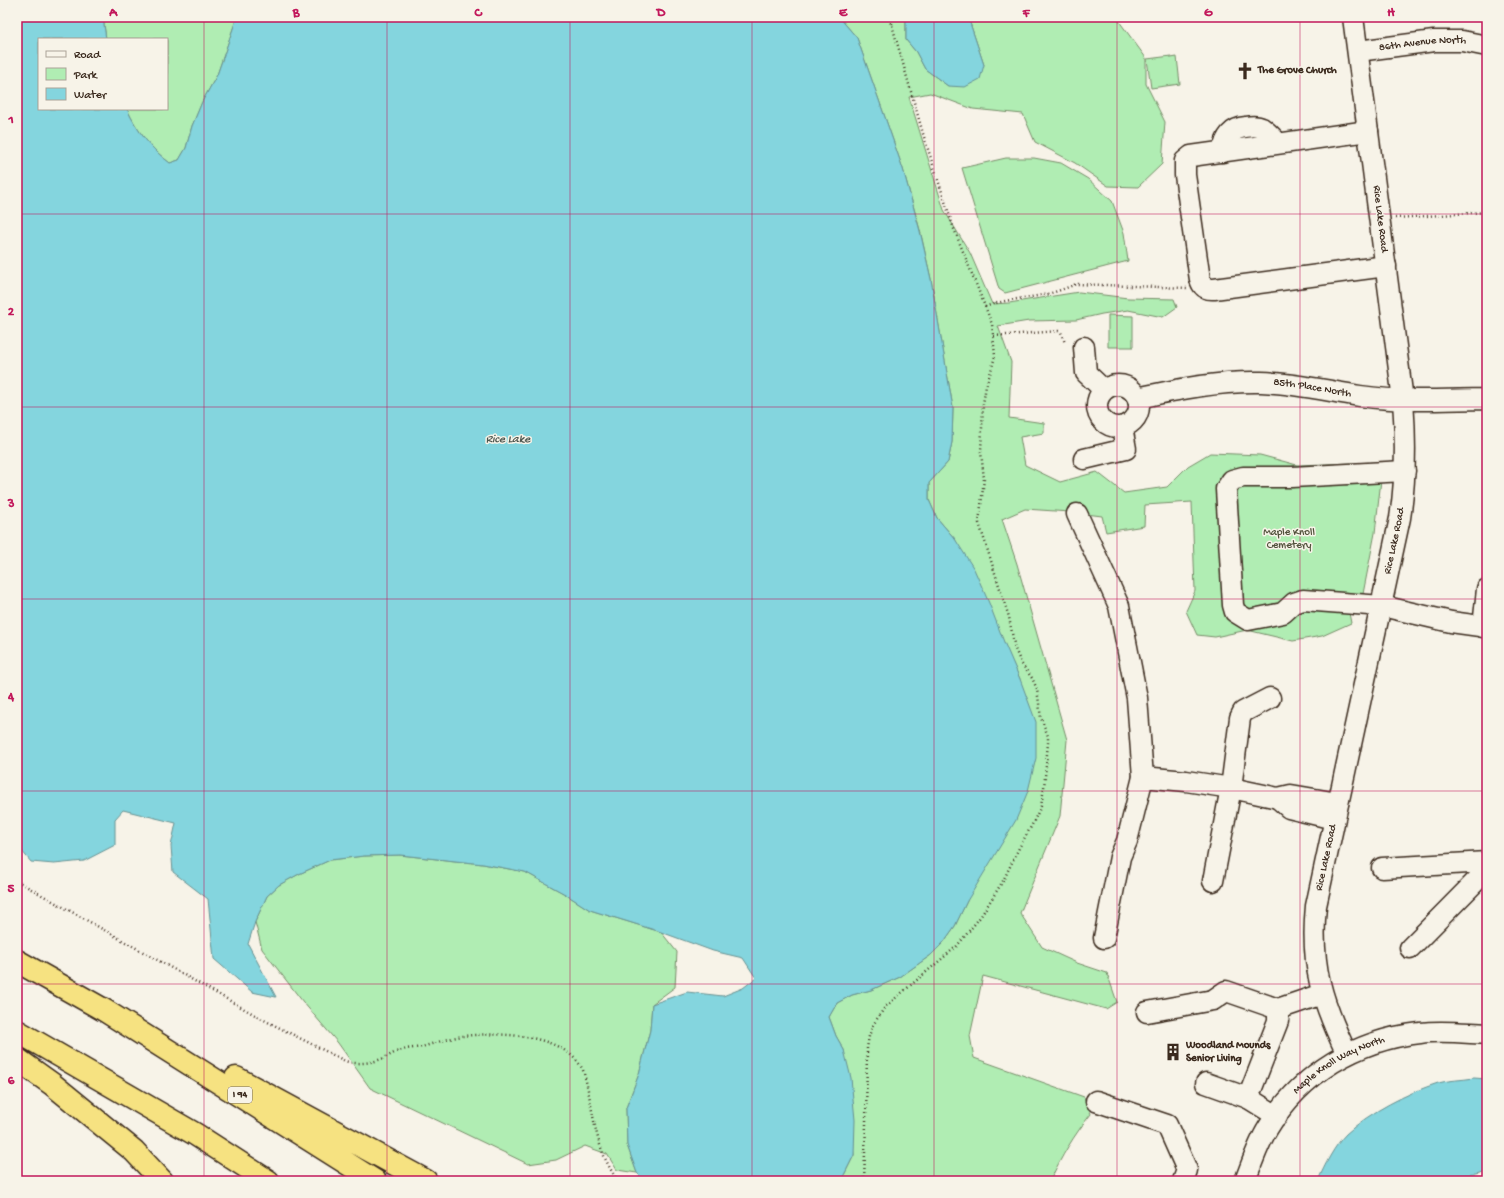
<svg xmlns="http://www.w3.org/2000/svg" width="1504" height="1198" viewBox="0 0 1504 1198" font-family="'Gochi Hand',sans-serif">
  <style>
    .green { fill: #b0edb3; stroke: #768c68 }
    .water { fill: #84d5de; stroke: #679191 }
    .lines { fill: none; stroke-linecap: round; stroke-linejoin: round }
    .minor-casing { stroke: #3b2a1e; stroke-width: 23 }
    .highway-casing { stroke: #3b2a1e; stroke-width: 25 }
    .path { stroke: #3b2a1e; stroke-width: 2.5; stroke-dasharray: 1 3; stroke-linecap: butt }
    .minor { stroke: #f7f3e8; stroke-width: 20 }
    .highway { stroke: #f6e281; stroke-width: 22 }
    .grid { fill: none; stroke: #c2185b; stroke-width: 1; stroke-opacity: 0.55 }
    .labels { text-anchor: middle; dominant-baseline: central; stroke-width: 3; stroke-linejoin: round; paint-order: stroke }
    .shield { fill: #f7f3e8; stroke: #73665b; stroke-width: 1 }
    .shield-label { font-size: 10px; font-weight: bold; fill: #3b2a1e }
    .street-label { font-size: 11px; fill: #3b2a1e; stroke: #f7f3e8 }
    .poi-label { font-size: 11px; font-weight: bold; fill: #3b2a1e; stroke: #f7f3e8; text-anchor: start }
    .park-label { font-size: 11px; fill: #52513c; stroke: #f7f3e8 }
    .water-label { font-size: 12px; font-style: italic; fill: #4d554e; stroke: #f7f3e8 }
    .neatline { fill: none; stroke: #c2185b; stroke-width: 1.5 }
    .grid-label { font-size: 13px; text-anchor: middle; font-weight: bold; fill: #c2185b }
  </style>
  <rect width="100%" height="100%" fill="#f7f3e8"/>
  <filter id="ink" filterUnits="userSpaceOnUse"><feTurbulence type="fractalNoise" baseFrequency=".025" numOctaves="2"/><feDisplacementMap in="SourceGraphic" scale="8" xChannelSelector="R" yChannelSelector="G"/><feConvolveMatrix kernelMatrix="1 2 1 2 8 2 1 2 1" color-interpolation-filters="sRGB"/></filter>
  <g filter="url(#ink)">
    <path class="green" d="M103 17H237L217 75 202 102 192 126 186 148 179 160 170 163C151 149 137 131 127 109H167V39H106Z
      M839 17H906V40L916 52 925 69 948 86 984 65 968 17H1116L1146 58V84L1165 122 1162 164 1138 187 1108 186 1075 163 1035 142 1023 114 973 109 930 93 909 97 944 210 970 253 992 304 1009 303 1079 292 1128 298 1174 299 1177 307 1163 317 1128 310 1102 314 1076 320 1029 321 998 326 1011 362 1009 418 1044 423V433L1020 437 1025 465 1060 482 1097 472 1124 493 1167 487 1188 466 1210 453 1260 455 1297 465 1383 462 1375 533 1359 614 1349 613 1351 623 1322 636 1293 641 1247 630 1215 637 1197 635 1186 611 1195 591 1192 502 1145 505 1144 526 1106 532 1102 516 1070 512 1025 509 1002 519 1017 564 1067 740 1060 816 1020 913 1042 947 1077 963 1107 973 1117 1002 1106 1009 983 976 970 1036 974 1058 1084 1097 1091 1114C1074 1135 1061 1157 1050 1181H841L854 1155 844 1050 836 1036 829 1017 837 1003 852 995 871 990 900 977 931 955 943 943 955 926 967 901 1020 679 955 539 937 518 929 500V483L948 462 952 442 953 408 931 279 920 230 903 169 880 103 857 38Z
      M1171 56V58L1177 57 1180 84 1151 88 1147 59Z
      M1006 158H1034L1061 163 1088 179 1112 201 1124 233 1128 261 1005 293 999 289 962 168Z
      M1108 315 1133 316V347H1108Z
      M400 855 483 864 525 872 565 894 590 910 661 932 677 952 675 987 652 1004 650 1030 639 1074 626 1108 627 1145 637 1173 617 1170 607 1154 585 1146 556 1160 528 1164 370 1088 338 1043 303 1002 262 949 255 922 267 896 279 885 299 874 330 860 364 856Z"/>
    <path class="water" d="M17 17H103L106 39H39V109H127C137 131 151 149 170 163L179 160 186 148 192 126 202 102 217 75 237 17H839L857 38 880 103 903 169 920 231 931 279 953 408 952 442 948 462 929 483V500L937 518 955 539 974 569 989 603 1004 642 1020 679 1036 722V758L1028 791 1016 820 967 901 955 926 943 943 931 955 900 977 871 990 852 995 837 1003 829 1017 836 1036 844 1050 851 1078 855 1120 854 1155 841 1181H645L637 1173 627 1145 626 1108 639 1074 650 1030 652 1004 687 992 723 996 743 988 756 978 743 958 713 951 661 932 590 910 565 894 525 872 483 864 400 855 364 856 330 860 299 874 279 885 267 896 255 922 248 944 276 997 252 992 214 959 208 899 173 872 171 846 176 823 123 810 115 819V845L84 861 54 864 31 862 17 845Z
      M906 17H968L984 65 980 79 965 87 948 86 925 69 916 52 906 40Z
      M1474 1078 1487 1079V1171L1476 1174 1437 1177 1416 1181H1318C1324 1166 1335 1145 1346 1134 1370 1112 1407 1093 1438 1083 1449 1080 1462 1080 1474 1078Z"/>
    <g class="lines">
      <g class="minor-casing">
        <g id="minor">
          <path id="s1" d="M1358 51 1434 41H1462L1487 46"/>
          <path d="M1368 131 1191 156 1185 161V175L1199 273C1200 283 1203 290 1214 289L1386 266"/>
          <path d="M1223 152C1225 137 1232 128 1246 127 1251 126 1258 126 1262 128 1268 132 1273 138 1278 143"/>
          <path d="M1084 347 1086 373 1104 390"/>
          <circle cx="1118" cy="406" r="21"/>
          <path id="s2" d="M1138 398C1179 389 1219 381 1261 382 1295 383 1327 391 1360 396 1402 402 1445 400 1487 399"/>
          <path d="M1084 459 1126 449 1122 427"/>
          <path d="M1405 471 1292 477H1243L1232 480 1226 489 1233 605 1235 612 1248 620 1283 613 1294 603 1303 600 1382 606 1451 622 1487 627"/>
          <path d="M1077 514 1119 606 1137 698 1143 777"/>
          <path d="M1483 627 1487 589"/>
          <path d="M1280 800 1289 808 1334 819"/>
          <path d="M1382 868 1487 862"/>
          <path d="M1213 881 1231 788 1240 718 1243 712 1270 698"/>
          <path d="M1104 938 1120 857 1127 841 1143 777 1186 781 1231 788 1278 798 1291 795 1338 803"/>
          <path d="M1410 948 1487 870"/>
          <path d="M1147 1012 1213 1000 1226 991 1278 1009 1322 994"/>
          <path id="s3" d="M1347 1054C1322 1002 1310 965 1316 906L1400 518C1406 479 1406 440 1403 400L1353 17"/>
          <path d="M1206 1083 1248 1098"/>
          <path d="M1096 1101 1167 1125 1187 1170 1183 1181"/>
          <path d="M1277 1116 1248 1098 1278 1021V1009"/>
          <path id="s4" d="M1245 1181C1252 1163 1258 1144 1268 1128 1301 1073 1357 1040 1420 1033 1442 1030 1465 1033 1487 1034"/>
        </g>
      </g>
      <g class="highway-casing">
        <path id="highway" d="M17 961 104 1010 375 1181
          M17 1031 195 1134 268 1181
          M17 1059 52 1084 134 1151 162 1181
          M236 1078 426 1181"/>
      </g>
      <path class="path" d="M892 24 893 17
        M1395 218 1487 212
        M985 307C1002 300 1019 299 1037 296 1051 294 1064 289 1076 284L1187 288
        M994 336 1058 331 1061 332 1065 343
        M17 881 264 1020 345 1061C358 1065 372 1063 384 1058 391 1055 396 1051 403 1050 409 1048 416 1048 422 1047 435 1043 449 1038 463 1036 500 1032 564 1033 583 1070 595 1111 592 1144 618 1181
        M864 1181 866 1124 867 1048 869 1036 873 1025 885 1007 957 946 981 916 1003 881 1019 848 1032 825 1041 806 1044 788 1048 743V736L1041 718 1037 689 1032 678 1021 663 1015 649 1009 617 979 523 984 479 981 452 983 404 986 386 991 371 995 356 992 324 954 229 924 137 892 25 887 17"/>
      <use href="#minor" class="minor"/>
      <use href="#highway" class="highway"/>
    </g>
  </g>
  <path class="grid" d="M204 17V1181M387 17V1181M570 17V1181M752 17V1181M934 17V1181M1117 17V1181M1300 17V1181M17 214H1487M17 407H1487M17 599H1487M17 791H1487M17 984H1487"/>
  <defs>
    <g id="church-bare" transform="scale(1.38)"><path d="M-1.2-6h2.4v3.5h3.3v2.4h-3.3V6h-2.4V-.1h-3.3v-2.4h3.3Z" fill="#3b2a1e" stroke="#f7f3e8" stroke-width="2.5" paint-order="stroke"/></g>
    <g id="building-bare" transform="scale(1.38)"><path d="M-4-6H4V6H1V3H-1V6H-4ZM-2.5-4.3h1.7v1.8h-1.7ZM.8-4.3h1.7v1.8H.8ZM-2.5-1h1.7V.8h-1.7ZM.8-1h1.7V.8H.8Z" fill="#3b2a1e" stroke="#f7f3e8" stroke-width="2.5" paint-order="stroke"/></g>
  </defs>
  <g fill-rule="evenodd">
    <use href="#church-bare" x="1245" y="71"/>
    <use href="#building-bare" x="1173" y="1052"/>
  </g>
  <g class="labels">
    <rect class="shield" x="228" y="1087" width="24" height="16" rx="3"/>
    <g class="shield-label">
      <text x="240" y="1095">I 94</text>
    </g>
    <g class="street-label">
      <text stroke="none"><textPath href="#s1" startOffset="65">86th Avenue North</textPath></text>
      <text transform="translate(1380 219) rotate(83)">Rice Lake Road</text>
      <text stroke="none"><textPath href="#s2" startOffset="176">85th Place North</textPath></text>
      <text stroke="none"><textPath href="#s3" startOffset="527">Rice Lake Road</textPath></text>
      <text stroke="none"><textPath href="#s3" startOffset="203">Rice Lake Road</textPath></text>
      <text stroke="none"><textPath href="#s4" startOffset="155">Maple Knoll Way North</textPath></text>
    </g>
    <g class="poi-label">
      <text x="1258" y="71">The Grove Church</text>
      <text x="1186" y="1046">Woodland Mounds<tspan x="1186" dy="13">Senior Living</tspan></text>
    </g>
    <g class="park-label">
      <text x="1289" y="533">Maple Knoll<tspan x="1289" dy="13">Cemetery</tspan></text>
    </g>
    <g class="water-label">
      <text x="508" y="440">Rice Lake</text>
    </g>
  </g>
  <rect width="1504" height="1198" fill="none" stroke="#f7f3e8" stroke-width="44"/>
  <rect x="38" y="38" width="130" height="72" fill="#f7f3e8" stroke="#aca397"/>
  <rect x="46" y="51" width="20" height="6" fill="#f7f3e8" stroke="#aca397"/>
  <text x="74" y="58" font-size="12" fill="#3b2a1e">Road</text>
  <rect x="46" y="68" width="20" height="12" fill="#b0edb3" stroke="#aca397"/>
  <text x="74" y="78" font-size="12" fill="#3b2a1e">Park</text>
  <rect x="46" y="88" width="20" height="12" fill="#84d5de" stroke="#aca397"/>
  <text x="74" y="98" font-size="12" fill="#3b2a1e">Water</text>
  <rect x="22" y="22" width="1460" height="1154" class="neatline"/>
  <g class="grid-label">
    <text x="113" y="16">A</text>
    <text x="296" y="16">B</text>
    <text x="478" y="16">C</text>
    <text x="661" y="16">D</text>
    <text x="843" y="16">E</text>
    <text x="1026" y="16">F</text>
    <text x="1208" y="16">G</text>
    <text x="1391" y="16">H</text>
    <text x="11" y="123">1</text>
    <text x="11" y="315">2</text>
    <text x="11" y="507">3</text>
    <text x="11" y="700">4</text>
    <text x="11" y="892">5</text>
    <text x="11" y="1084">6</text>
  </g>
</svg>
